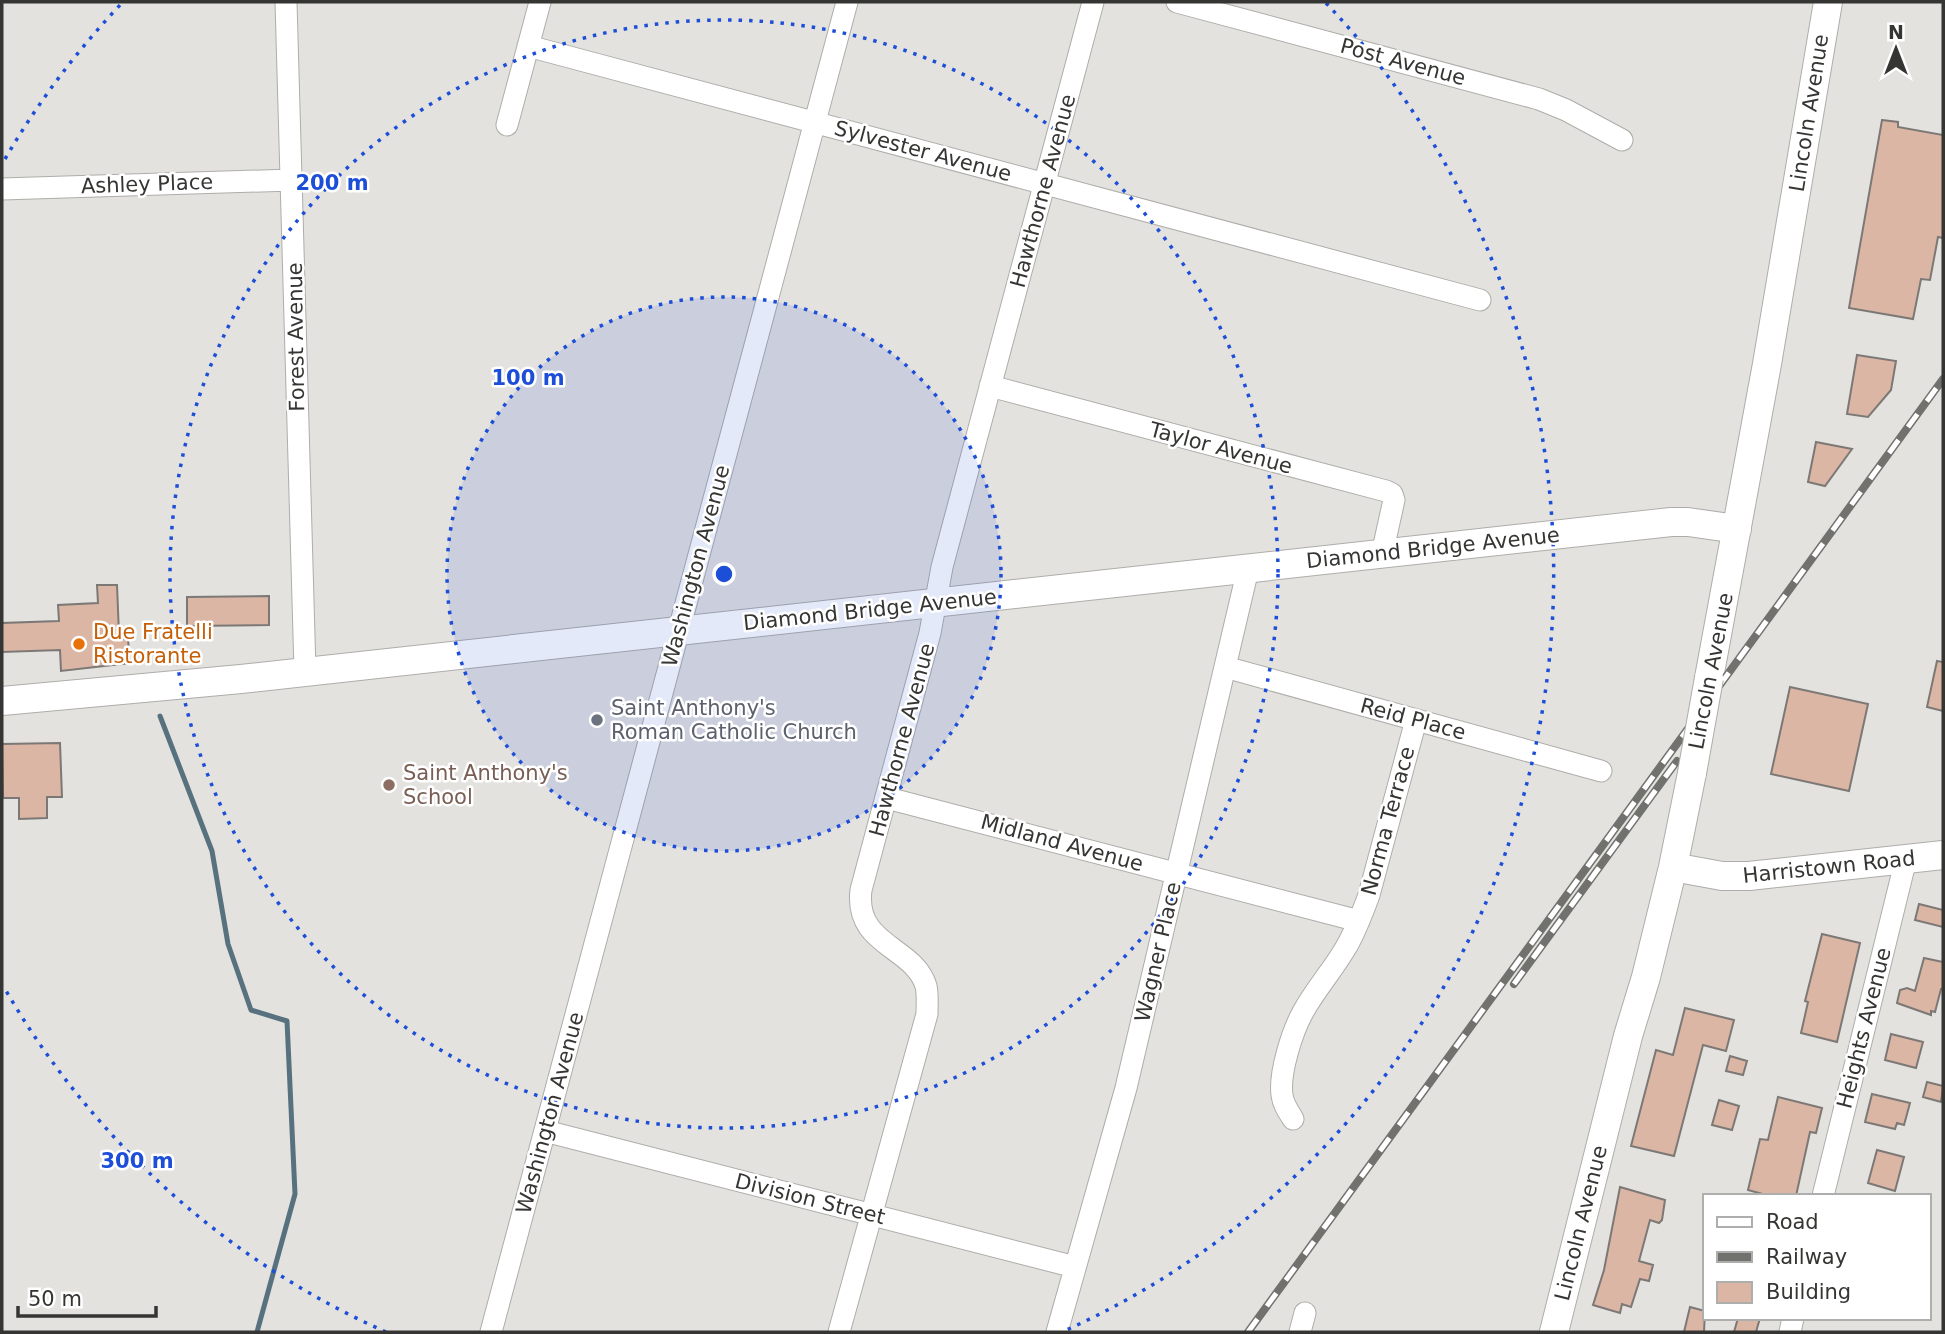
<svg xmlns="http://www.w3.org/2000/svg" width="1945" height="1334" viewBox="0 0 1945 1334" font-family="'DejaVu Sans',sans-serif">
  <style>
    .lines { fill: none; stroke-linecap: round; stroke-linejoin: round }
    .stream { stroke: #57727e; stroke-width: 5 }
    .building { fill: #dcb6a4; stroke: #7c7876; stroke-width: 2 }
    .street-casing { stroke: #aeada9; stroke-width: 23 }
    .secondary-casing { stroke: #aeada9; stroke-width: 30 }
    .street { stroke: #fff; stroke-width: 21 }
    .secondary { stroke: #fff; stroke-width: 28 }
    .rail-casing { stroke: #71716e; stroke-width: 8 }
    .rail { stroke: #fff; stroke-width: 5; stroke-dasharray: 16; stroke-linecap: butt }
    .secondary-bridge-casing { stroke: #aeada9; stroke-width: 30; stroke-linecap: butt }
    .secondary-bridge { stroke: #fff; stroke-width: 28 }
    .ring { fill: none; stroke: #1d4ed8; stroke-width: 3.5; stroke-dasharray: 3.5 7 }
    .food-dot { fill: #e8710a; stroke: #fff; stroke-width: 2.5 }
    .worship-dot { fill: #6b7280; stroke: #fff; stroke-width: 2.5 }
    .education-dot { fill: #8d6e63; stroke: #fff; stroke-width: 2.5 }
    .labels { text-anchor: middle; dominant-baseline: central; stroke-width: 5; stroke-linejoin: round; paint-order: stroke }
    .street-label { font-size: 21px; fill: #353533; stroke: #fff }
    .food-label { font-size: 21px; fill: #c56008; stroke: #fff; text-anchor: start }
    .worship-label { font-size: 21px; fill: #5b616d; stroke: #fff; text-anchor: start }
    .education-label { font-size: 21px; fill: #785e54; stroke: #fff; text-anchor: start }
    .centre { fill: #1d4ed8; stroke: #fff; stroke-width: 3.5 }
    .ring-label { font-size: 21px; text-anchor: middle; font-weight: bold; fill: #1d4ed8; stroke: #fff; stroke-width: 5; stroke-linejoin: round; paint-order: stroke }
  </style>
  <rect width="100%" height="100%" fill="#e3e2de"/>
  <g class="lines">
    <path class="stream" d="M160 716 212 851 228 944 251 1010 287 1021 295 1194 257 1332"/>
  </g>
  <path class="building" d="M1882 120 1898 122V127L1943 135V238L1938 237 1930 280 1921 279 1913 319 1849 308Z
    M1857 355 1896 361 1891 390 1868 417 1847 414Z
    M1816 442 1852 449 1825 486 1808 482Z
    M97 585H117L119 634H122L123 639H128L130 663 61 671 60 650 2 652V623L59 621 58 605 98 603Z
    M269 596V625L187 626V597Z
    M1937 661 1943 662V711L1927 707Z
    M1790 687 1868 704 1849 791 1771 774Z
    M60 743 62 797H47V818L19 819V798H3L2 744Z
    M1919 904 1943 910V927L1915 920Z
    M1822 934 1860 943 1837 1042 1801 1033 1808 1002 1805 1001Z
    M1924 958 1943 962V989H1941L1935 1012 1931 1011V1015L1897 1003 1900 990 1907 988 1915 991Z
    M1685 1008 1734 1020 1726 1051 1703 1045 1674 1156 1631 1146 1656 1050 1673 1055Z
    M1891 1034 1923 1042 1916 1068 1885 1060Z
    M1730 1056 1747 1061 1743 1075 1726 1071Z
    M1927 1082 1943 1086 1941 1102 1923 1097Z
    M1872 1094 1910 1103 1904 1125 1897 1123 1895 1129 1865 1122Z
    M1778 1097 1822 1108 1816 1133 1810 1132 1796 1196H1770L1748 1190 1760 1139 1768 1140Z
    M1719 1100 1739 1106 1732 1130 1712 1125Z
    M1877 1150 1904 1157 1895 1191 1868 1183Z
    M1620 1187 1665 1200 1662 1220 1659 1223 1650 1220 1639 1261 1653 1265 1649 1281 1640 1279 1631 1307 1622 1304 1620 1313 1593 1305 1604 1270Z
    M1690 1307 1705 1311 1704 1332H1684Z
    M1738 1318H1760L1756 1332H1734Z"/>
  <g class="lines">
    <g class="street-casing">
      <path id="street" d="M286 2 305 671
        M1177 2 1539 99 1566 110 1622 140
        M528 46 1480 300
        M507 125 540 2
        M2 189 292 180
        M990 386 1386 491 1392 494 1394 500 1382 554
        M1225 667 1601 771
        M887 798 1359 921
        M1293 1119C1288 1111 1283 1104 1282 1095 1279 1073 1292 1032 1303 1012 1315 990 1332 971 1345 949 1355 933 1362 914 1369 895L1416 720
        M545 1131 1075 1267
        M1823 1196 1906 859
        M491 1332 847 2
        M839 1332 927 1014C927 1005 928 995 926 986 914 946 854 946 861 890L930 633 942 567 1093 2
        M1057 1332 1126 1088 1248 569
        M1300 1332 1305 1313
        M1790 1332 1793 1318"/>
    </g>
    <g class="secondary-casing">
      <path id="secondary" d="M1709 678 1767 364 1828 2
        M2 701 241 679 1671 522H1688L1737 529
        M1673 867 1722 876H1749L1943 855
        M1554 1332 1628 1036 1646 977 1673 867 1692 773"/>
    </g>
    <use href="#street" class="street"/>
    <use href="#secondary" class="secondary"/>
    <g class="rail-casing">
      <path id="rail" d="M1514 984 1677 761
        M1248 1332 1943 379"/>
    </g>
    <use href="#rail" class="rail"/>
    <g class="secondary-bridge-casing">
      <path id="secondary-bridge" d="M1692 773 1709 678"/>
    </g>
    <use href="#secondary-bridge" class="secondary-bridge"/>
  </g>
  <circle cx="724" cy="574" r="277" fill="#1d4ed8" fill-opacity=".12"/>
  <g class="ring">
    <circle cx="724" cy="574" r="277"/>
    <circle cx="724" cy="574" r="554"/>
    <path d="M386 1332A830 830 0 0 1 5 989M5 159A830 830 0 0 1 122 3M1326 3A830 830 0 0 1 1062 1332"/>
  </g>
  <circle class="food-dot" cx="79" cy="644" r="7"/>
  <circle class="worship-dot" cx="597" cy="720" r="7"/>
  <circle class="education-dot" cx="389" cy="785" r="7"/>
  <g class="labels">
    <g class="street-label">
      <text transform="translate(1403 62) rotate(15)">Post Avenue</text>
      <text transform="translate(1809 113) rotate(-81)">Lincoln Avenue</text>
      <text transform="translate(923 151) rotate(15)">Sylvester Avenue</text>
      <text transform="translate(147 184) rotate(-2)">Ashley Place</text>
      <text transform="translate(1043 191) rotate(-75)">Hawthorne Avenue</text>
      <text transform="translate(296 337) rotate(-91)">Forest Avenue</text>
      <text transform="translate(1221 448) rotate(15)">Taylor Avenue</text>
      <text transform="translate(1433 548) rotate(-6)">Diamond Bridge Avenue</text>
      <text transform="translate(696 566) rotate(-75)">Washington Avenue</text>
      <text transform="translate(870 610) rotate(-6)">Diamond Bridge Avenue</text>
      <text transform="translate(1711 671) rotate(-79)">Lincoln Avenue</text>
      <text transform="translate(1413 719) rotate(15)">Reid Place</text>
      <text transform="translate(902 740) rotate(-75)">Hawthorne Avenue</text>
      <text transform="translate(1388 821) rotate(-75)">Norma Terrace</text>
      <text transform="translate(1062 843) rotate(15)">Midland Avenue</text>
      <text transform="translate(1829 867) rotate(-6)">Harristown Road</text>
      <text transform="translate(1158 952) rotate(-77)">Wagner Place</text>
      <text transform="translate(1864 1028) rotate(-76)">Heights Avenue</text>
      <text transform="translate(550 1113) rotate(-75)">Washington Avenue</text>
      <text transform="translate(810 1199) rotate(14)">Division Street</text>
      <text transform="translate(1581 1223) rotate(-76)">Lincoln Avenue</text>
    </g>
    <g class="food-label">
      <text x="93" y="632">Due Fratelli<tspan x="93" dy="24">Ristorante</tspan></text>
    </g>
    <g class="worship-label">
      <text x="611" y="708">Saint Anthony's<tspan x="611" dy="24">Roman Catholic Church</tspan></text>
    </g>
    <g class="education-label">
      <text x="403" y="773">Saint Anthony's<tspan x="403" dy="24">School</tspan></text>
    </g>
  </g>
  <circle cx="724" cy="574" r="10" class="centre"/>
  <g class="ring-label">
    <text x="332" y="190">200 m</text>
    <text x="528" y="385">100 m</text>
    <text x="137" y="1168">300 m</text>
  </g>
  <rect width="1945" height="1334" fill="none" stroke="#353533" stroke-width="7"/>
  <rect x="1703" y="1194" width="228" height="126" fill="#ffffff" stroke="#aeaead" stroke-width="2"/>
  <rect x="1717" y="1217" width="35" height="10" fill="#ffffff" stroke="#aeaead" stroke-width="2"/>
  <text x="1766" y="1229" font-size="21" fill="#353533">Road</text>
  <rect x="1717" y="1252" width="35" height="10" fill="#71716e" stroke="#aeaead" stroke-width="2"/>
  <text x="1766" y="1264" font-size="21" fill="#353533">Railway</text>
  <rect x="1717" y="1282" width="35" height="21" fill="#dcb6a4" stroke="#aeaead" stroke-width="2"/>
  <text x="1766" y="1299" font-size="21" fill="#353533">Building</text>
  <g transform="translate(1896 49)" stroke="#ffffff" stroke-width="5" paint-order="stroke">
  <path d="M0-5L12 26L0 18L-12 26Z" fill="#353533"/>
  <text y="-10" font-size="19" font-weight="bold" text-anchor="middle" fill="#353533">N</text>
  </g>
  <path d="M18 1306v10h138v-10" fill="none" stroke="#353533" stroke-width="3.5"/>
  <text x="28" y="1306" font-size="21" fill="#353533" stroke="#ffffff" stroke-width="5" paint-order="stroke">50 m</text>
</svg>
